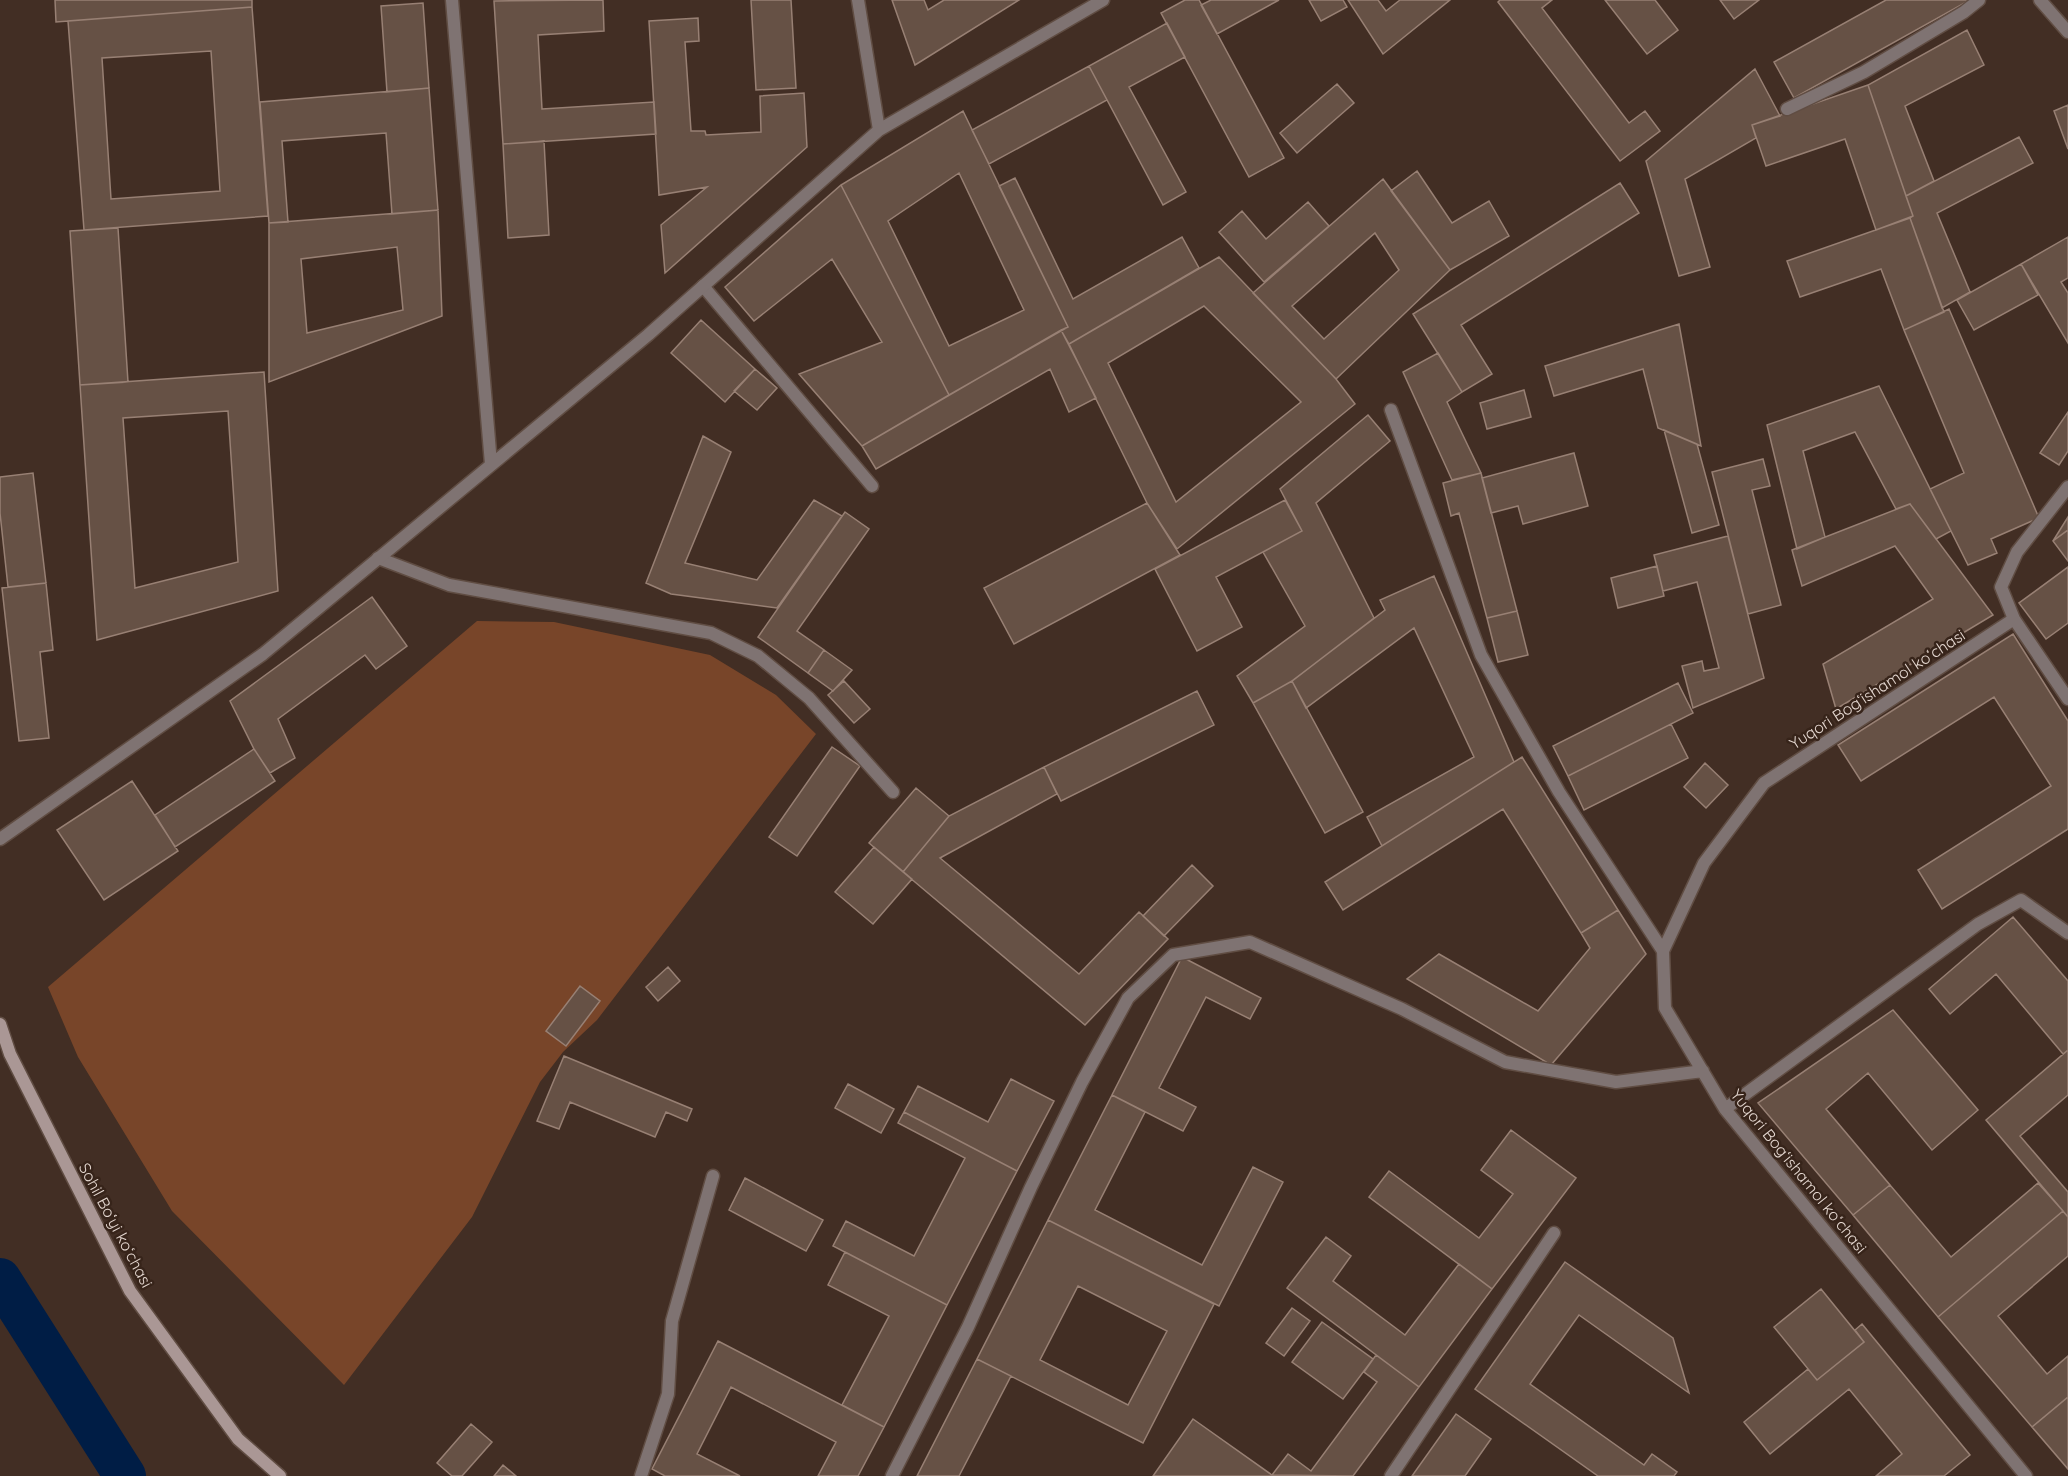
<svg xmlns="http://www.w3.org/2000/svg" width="2068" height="1476" viewBox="0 0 2068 1476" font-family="Quicksand,sans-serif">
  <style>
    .green { fill: #784529 }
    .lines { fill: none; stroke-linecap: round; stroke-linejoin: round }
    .canal { stroke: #001d45; stroke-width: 42 }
    .building { fill: #665145; stroke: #988074; stroke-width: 1.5; fill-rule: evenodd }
    .service-casing { stroke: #604d43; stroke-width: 15 }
    .minor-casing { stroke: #604d43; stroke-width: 15 }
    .secondary-casing { stroke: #604d43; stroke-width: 15 }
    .service { stroke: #7f7372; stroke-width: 12 }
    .minor { stroke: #7f7372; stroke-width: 12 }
    .secondary { stroke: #aa9795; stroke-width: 12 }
    .labels { text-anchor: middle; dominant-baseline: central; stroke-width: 5; stroke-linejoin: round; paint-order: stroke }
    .street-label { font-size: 16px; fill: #e6d9d2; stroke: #37241a }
  </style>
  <rect width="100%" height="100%" fill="#422e24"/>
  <path class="green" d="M477 621 554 622 710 655 776 695 816 734 597 1020 563 1052 540 1082 472 1217 344 1385 172 1211 78 1057 48 987Z"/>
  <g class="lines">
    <path class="canal" d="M0 1279 125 1476"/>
  </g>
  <path class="building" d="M55 0H252V7L56 22Z
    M603 0 604 31 538 35 542 109 654 102 656 134 503 144 494 1Z
    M751 0H791L796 88 756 90Z
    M892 0H924L928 10 944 0H1019L915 65Z
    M1185 0H1199L1284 158 1249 177 1161 13Z
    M1211 0H1279L1217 34 1201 5Z
    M1309 0H1343L1347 7 1321 21Z
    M1348 0H1378L1386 11 1400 0H1450L1383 54Z
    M1500 0H1552L1542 8 1629 123 1645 111 1660 131 1620 161 1498 2Z
    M1605 0H1655L1678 30 1647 54Z
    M1720 0H1759L1734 19Z
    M1886 0H1970L1794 98 1774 62Z
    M423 3 429 88 387 92 381 6Z
    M252 7 268 216 84 230 68 21ZM211 51 220 191 111 199 102 58Z
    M698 18 699 41 685 42 691 131H705L706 135 761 132 760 96 804 93 807 147 665 273 661 225 707 187 659 195 649 21Z
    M1167 23 1185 57 1129 87 1186 192 1163 205 1089 66Z
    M1967 30 1984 65 1905 106 1934 181 1906 196 1868 85Z
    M1089 66 1107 100 989 164 972 130Z
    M1755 69 1780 116 1752 125 1756 138 1685 179 1710 267 1679 276 1646 161Z
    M1337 84 1354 103 1297 153 1280 133Z
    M1868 85 1913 216 1876 230 1845 139 1766 166 1752 125Z
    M429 88 438 210 392 214 386 133 282 141 288 222 269 223 260 102Z
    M2068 105V149L2054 111Z
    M963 111 1068 327 949 395 841 185ZM959 173 1024 310 949 346 888 221Z
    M2019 137 2033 163 1937 213 1970 292 1942 308 1910 218 1913 216 1906 196Z
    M544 141 549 235 508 238 503 144Z
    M1417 171 1452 223 1489 201 1509 236 1450 270 1391 191Z
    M1015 178 1073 299 1182 237 1199 268 1069 344 1061 330 1068 327 999 186Z
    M1383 179 1450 270 1336 379 1253 293ZM1375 233 1399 270 1324 339 1292 306Z
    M1620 183 1639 213 1461 325 1492 374 1462 392 1413 314Z
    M841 185 949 395 862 446 799 374 882 342 832 259 754 321 725 287Z
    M1308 202 1329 226 1264 282 1219 232 1242 211 1266 239Z
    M438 210 442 316 269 382V223ZM397 247 403 310 307 333 301 259Z
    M1910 218 1944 312 1904 330 1881 269 1800 297 1787 261Z
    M118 228 128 382 80 385 70 231Z
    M2068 237V278L2061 282 2068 293V343L2021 264Z
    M1219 257 1336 379 1355 404 1177 549 1147 503 1069 344ZM1204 306 1301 402 1176 502 1108 363Z
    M2021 264 2038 295 1974 330 1957 300Z
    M1949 309 2039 518 1991 539 1997 553 1968 565 1930 489 1964 473 1904 330Z
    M701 320 755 369 725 402 671 353Z
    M1679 324 1701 446 1658 428 1643 369 1554 396 1545 366Z
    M1061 330 1096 398 1069 412 1050 369 876 469 862 446Z
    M1438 353 1462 392 1447 402 1481 473 1452 480 1403 372Z
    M755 369 777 388 757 410 734 391Z
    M264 372 278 591 97 640 80 385ZM228 411 238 562 135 588 123 418Z
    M1879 386 1951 531 1936 539 1910 504 1896 509 1855 432 1803 451 1825 537 1797 549 1767 425Z
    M1524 390 1531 417 1487 429 1480 403Z
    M2068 412V451L2059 465 2040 453Z
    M1368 415 1390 441 1316 503 1374 618 1292 681 1253 703 1237 676 1305 626 1263 552 1302 531 1280 489Z
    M1664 430 1697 444 1719 525 1692 533Z
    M703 436 731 452 685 563 757 580 814 500 842 516 777 608 671 594 646 583Z
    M1574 453 1588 506 1523 524 1518 506 1491 513 1482 478Z
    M1763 459 1770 486 1752 490 1781 605 1748 614 1712 472Z
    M33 473 46 583 8 587 0 513V477Z
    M1481 473 1517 611 1487 618 1459 513 1451 516 1443 483Z
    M1285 500 1302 531 1216 577 1242 627 1197 651 1155 569Z
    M1147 503 1180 555 1014 644 984 588Z
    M1910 504 1993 615 1836 709 1823 664 1933 599 1895 546 1802 586 1792 550Z
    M845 512 869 529 797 631 824 650 808 673 758 637Z
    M2068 517V530L2053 541Z
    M2068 530V561L2053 541Z
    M1728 536 1764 678 1693 708 1682 666 1702 661 1704 671 1719 668 1697 582 1663 591 1654 555Z
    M1657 566 1664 596 1618 608 1611 578Z
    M2068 567V623L2046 639 2019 603Z
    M1434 576 1514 762 1382 846 1367 817 1474 757 1414 628 1306 708 1292 681 1385 610 1380 600Z
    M46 583 53 650 40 652 49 738 19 741 2 588Z
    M372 597 407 646 376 669 365 655 278 719 295 758 270 773 254 749 230 701Z
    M1517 611 1528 655 1498 662 1487 618Z
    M2013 634 2068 721V829L1942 909 1918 870 2051 786 1994 697 1861 781 1838 745Z
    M824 650 852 670 833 691 808 673Z
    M844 681 870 709 854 723 828 695Z
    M1292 681 1363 812 1325 833 1253 703Z
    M1678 683 1693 713 1568 776 1553 746Z
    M1197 691 1214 725 1061 801 1044 767Z
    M1671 724 1688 758 1584 810 1568 776Z
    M832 747 860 766 797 856 769 837Z
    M254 749 275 781 175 847 155 815Z
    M1522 757 1618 910 1581 933 1503 809 1343 910 1325 882Z
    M1705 763 1728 785 1706 808 1684 787Z
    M1044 767 1057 794 940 858 1079 974 1139 912 1168 939 1085 1025 903 872 949 816Z
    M132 781 178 851 104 900 57 830Z
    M916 788 949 816 903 872 869 843Z
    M874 847 912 879 873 924 835 892Z
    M1192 865 1213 886 1164 936 1143 916Z
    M1618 910 1646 954 1551 1065 1407 979 1439 954 1538 1011 1590 948 1581 933Z
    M2013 917 2068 981V1050L2063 1054 1996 974 1950 1014 1929 989Z
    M1182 957 1261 998 1250 1019 1206 997 1159 1088 1196 1107 1183 1131 1112 1095Z
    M668 967 680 981 658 1001 646 987Z
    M580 986 600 1001 566 1046 546 1031Z
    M1893 1010 1978 1110 1932 1150 1868 1073 1826 1109 1890 1185 1853 1215 1758 1103Z
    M2068 1050V1095L2020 1136 2068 1192V1217L1986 1120Z
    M564 1056 692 1109 687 1121 666 1112 655 1137 570 1102 559 1129 537 1121Z
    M1011 1079 1054 1101 1017 1171 904 1112 918 1086 988 1122Z
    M848 1084 894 1109 881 1133 835 1108Z
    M1112 1095 1145 1112 1095 1210 1202 1265 1253 1167 1283 1182 1219 1306 1048 1220Z
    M904 1112 1017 1171 947 1305 833 1246 846 1221 914 1256 965 1158 898 1123Z
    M1511 1130 1576 1178 1492 1289 1369 1197 1389 1171 1479 1238 1513 1194 1481 1170Z
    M745 1178 823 1220 806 1251 729 1210Z
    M2038 1183 2063 1211 1938 1317 1853 1215 1890 1185 1951 1257Z
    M2063 1211 2068 1217V1256L1998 1316 2047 1374 2068 1356V1397L2032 1427 1938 1317Z
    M1048 1220 1214 1304 1143 1443 977 1359ZM1078 1286 1167 1331 1128 1405 1040 1360Z
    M1326 1237 1351 1256 1333 1281 1405 1335 1459 1264 1492 1289 1419 1387 1287 1288Z
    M845 1252 947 1305 884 1427 842 1405 889 1316 828 1285Z
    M1565 1262 1673 1338 1689 1393 1579 1315 1530 1384 1644 1465 1652 1454 1677 1472 1674 1476H1598L1475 1389Z
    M1821 1289 1864 1342 1817 1380 1774 1327Z
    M1292 1308 1310 1321 1284 1356 1266 1343Z
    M1322 1322 1373 1359 1343 1399 1292 1362Z
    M1862 1324 1970 1455 1944 1476H1876L1902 1454 1849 1389 1770 1454 1744 1422 1808 1369 1817 1380 1864 1342 1855 1330Z
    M718 1341 884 1427 858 1476H818L836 1442 731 1387 697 1454 740 1476H665L652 1469Z
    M1376 1355 1419 1387 1353 1476 1272 1475 1288 1454 1311 1471 1377 1382 1364 1372Z
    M977 1359 1011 1376 959 1476H917Z
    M2068 1397V1469L2032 1427Z
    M1456 1414 1491 1439 1465 1476H1412Z
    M1193 1419 1272 1475 1274 1476H1153Z
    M471 1424 492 1442 462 1476H452L437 1463Z
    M503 1465 516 1476H494Z"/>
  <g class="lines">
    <g class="service-casing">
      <path id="service" d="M1787 109 1864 72 1964 12 1979 0
        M703 286 872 486
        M378 558 449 585 711 633 758 656 809 698 893 792
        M641 1476 668 1394 672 1321 713 1176"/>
    </g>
    <g class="minor-casing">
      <path id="minor" d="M452 0 491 464
        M858 0 879 130
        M2040 0 2068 32
        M1391 410 1481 655 1559 792 1663 951
        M2014 619 2068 699
        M0 839 263 654 648 335 879 130 1103 0
        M1725 1109 1978 924 2021 900 2068 933
        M892 1476 968 1327 1031 1187 1082 1082 1128 998 1173 955 1250 942 1402 1009 1505 1062 1616 1082 1703 1071
        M1391 1476 1554 1233
        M2026 1476 1725 1109 1665 1008 1663 951 1704 863 1764 783 2014 619 2001 587 2017 552 2068 487"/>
    </g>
    <g class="secondary-casing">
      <path id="secondary" d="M0 1024 10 1054 130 1291 238 1439 280 1476"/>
    </g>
    <use href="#service" class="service"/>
    <use href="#minor" class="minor"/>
    <use href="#secondary" class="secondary"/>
  </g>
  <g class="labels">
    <g class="street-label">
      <text transform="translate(1877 689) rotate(-33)">Yuqori Bogʻishamol koʻchasi</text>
      <text transform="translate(1799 1171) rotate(51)">Yuqori Bogʻishamol koʻchasi</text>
      <text transform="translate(116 1225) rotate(62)">Sohil Boʻyi koʻchasi</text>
    </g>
  </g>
</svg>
